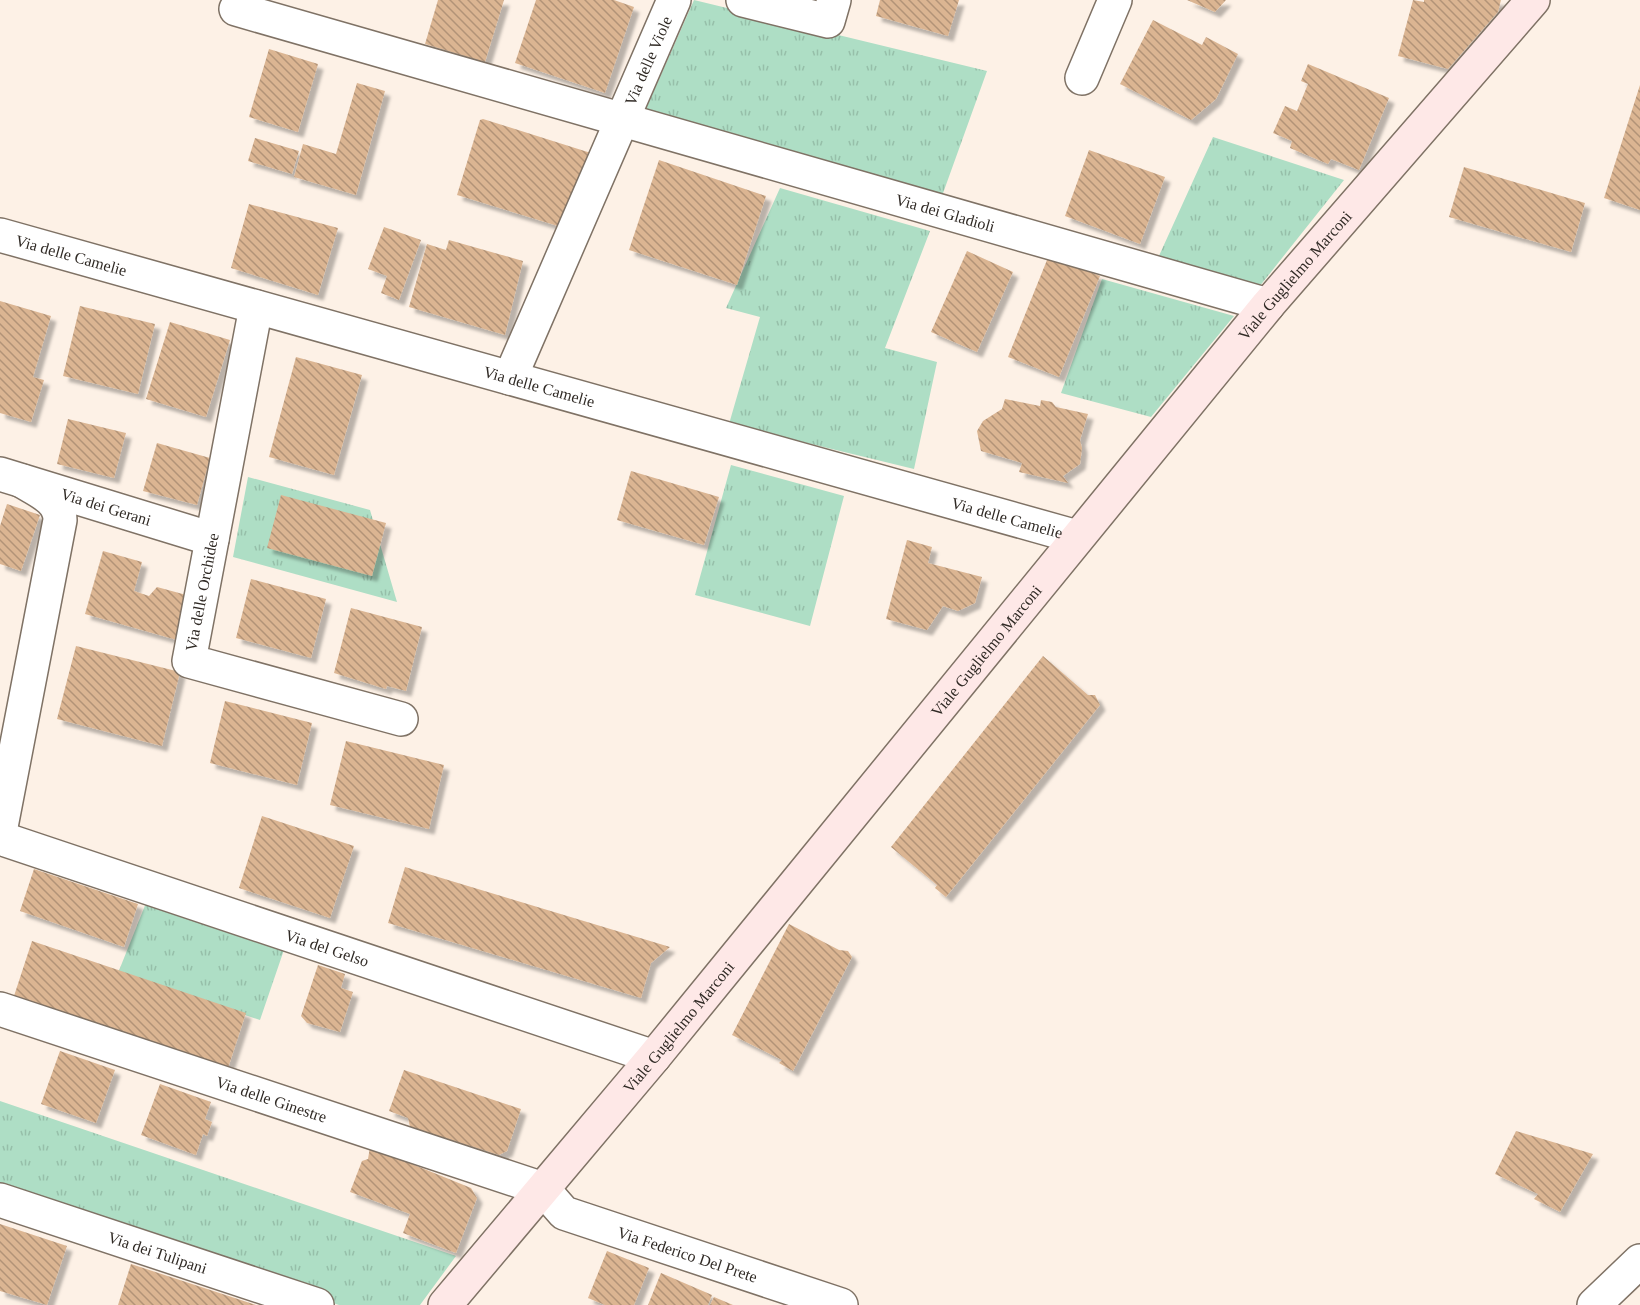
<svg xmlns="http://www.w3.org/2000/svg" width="1640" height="1305" viewBox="0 0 1640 1305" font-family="Georgia,serif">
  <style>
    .grass { fill: url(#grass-tufts) }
    .building { fill: url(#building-back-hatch); filter: url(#shadow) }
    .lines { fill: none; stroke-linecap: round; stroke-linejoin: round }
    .street-casing { stroke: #7f7265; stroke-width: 36 }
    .secondary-casing { stroke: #7f7265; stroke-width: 36 }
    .street { stroke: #fff; stroke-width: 33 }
    .secondary { stroke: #fee8e7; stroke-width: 33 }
    .labels { text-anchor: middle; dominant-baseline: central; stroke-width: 4.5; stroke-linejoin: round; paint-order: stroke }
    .street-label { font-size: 16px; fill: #302a25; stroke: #fff }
  </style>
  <defs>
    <pattern id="grass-tufts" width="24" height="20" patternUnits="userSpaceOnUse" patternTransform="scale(1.5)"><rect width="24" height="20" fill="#aedec5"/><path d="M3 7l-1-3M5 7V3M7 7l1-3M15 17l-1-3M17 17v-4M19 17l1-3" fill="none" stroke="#96bfa9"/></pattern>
    <pattern id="building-back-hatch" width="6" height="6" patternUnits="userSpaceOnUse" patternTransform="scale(1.5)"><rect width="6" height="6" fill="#dbb592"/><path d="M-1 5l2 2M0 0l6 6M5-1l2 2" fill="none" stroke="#b29377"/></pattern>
    <filter id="shadow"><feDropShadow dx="5.5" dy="5.5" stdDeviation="1.5" flood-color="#0004"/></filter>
  </defs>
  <rect width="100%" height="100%" fill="#fdf1e6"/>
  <path class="grass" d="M694 0 987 71 942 196 645 111Z
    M1213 137 1344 180 1259 287 1158 258Z
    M780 188 930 231 885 348 937 362 914 469 729 424 760 317 726 308Z
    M1102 279 1234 316 1151 417 1061 393Z
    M731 465 844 496 810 626 695 595Z
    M248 477 370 510 397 602 233 557Z
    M148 898 286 944 260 1020 118 973Z
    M0 1101 456 1256 420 1305H339L91 1223 0 1190Z"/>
  <path class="building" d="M438 0H504L485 62 425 44Z
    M536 0H614L634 7 605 93 515 63Z
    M880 0H959L948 36 876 16Z
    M1187 0H1226L1215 12Z
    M1413 0 1424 2V0H1501L1498 12 1448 69 1398 56Z
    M1153 20 1202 45 1206 37 1238 54 1216 99 1191 120 1120 84Z
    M269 49 318 64 298 132 249 117Z
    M1308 64 1389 98 1359 170 1331 159 1328 164 1290 148 1292 141 1273 133 1285 106 1297 111 1308 84 1301 81Z
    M357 83 385 91 356 195 294 177 303 144 336 154Z
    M1640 85V210L1604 198Z
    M483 119 594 154 571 230 457 195 480 120Z
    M255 138 299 151 292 174 248 161Z
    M1089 150 1165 177 1140 244 1065 216Z
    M659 160 766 196 737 285 629 250Z
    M1464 167 1585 203 1571 252 1449 217Z
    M249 204 338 228 318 295 231 268Z
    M384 227 421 240 399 300 381 293 387 276 368 269Z
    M449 240 523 261 505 335 409 307 427 244 446 250Z
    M967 251 1013 272 977 352 931 332Z
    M1049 255 1100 276 1059 377 1008 357Z
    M0 301 51 316 33 377 44 380 31 422 0 413Z
    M80 306 155 324 138 394 63 376Z
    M170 322 230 340 206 417 146 399Z
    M296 357 362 375 334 475 269 457Z
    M1005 399 1040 406 1041 400 1052 402 1056 407 1088 414 1080 440 1082 448 1080 464 1063 476 1068 483 1019 472 1022 463 981 451 977 431 983 421 1002 409Z
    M68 419 126 433 114 478 57 464Z
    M157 443 210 458 197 505 143 491Z
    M631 471 719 497 704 545 617 520Z
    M281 495 386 523 372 576 267 548Z
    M7 504 40 515 21 571 0 564V526Z
    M907 540 932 547 928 563 982 577 975 603 958 611 943 606 927 630 886 619Z
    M103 551 142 562 134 591 149 596 157 587 190 596 177 640 85 614Z
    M251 579 326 599 311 658 236 638Z
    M351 608 422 627 406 691 387 686 386 689 334 673Z
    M76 646 180 672 162 746 57 719Z
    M1043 656 1088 695H1095L1100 705 946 897 935 888 937 885 891 847Z
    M225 701 312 723 297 785 210 763Z
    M346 741 444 765 429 829 330 805Z
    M262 816 354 846 330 918 239 888Z
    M405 867 670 947 651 963 641 998 388 923Z
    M34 869 138 904 124 947 20 911Z
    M789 924 839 950 848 951 852 957 793 1071 779 1063 782 1060 732 1035Z
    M32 941 246 1013 228 1068 14 996Z
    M318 965 345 974 341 988 353 992 340 1032 307 1023 301 1016Z
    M60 1051 115 1070 96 1123 41 1104Z
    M404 1070 521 1109 507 1151 499 1155 410 1127 408 1118 389 1111Z
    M160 1084 211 1102 205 1119 212 1122 207 1136 203 1134 196 1155 141 1135Z
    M1516 1131 1593 1154 1560 1212 1534 1199 1538 1194 1495 1174Z
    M370 1147 471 1188 477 1198 456 1253 403 1233 410 1214 350 1192 362 1161 368 1159Z
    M0 1224 67 1246 47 1305 0 1291Z
    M607 1251 649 1268 634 1305H605L588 1298Z
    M131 1264 256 1305H118Z
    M661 1273 712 1295 708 1305H648Z
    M714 1297 733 1305H710Z"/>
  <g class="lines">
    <g class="street-casing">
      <g id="street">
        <path d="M743 0 828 21 834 0"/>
        <path id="s1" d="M236 9 1268 305"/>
        <path d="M1082 78 1115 0"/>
        <path id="s2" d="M0 235 1077 537"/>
        <path d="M256 307 189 661 401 719"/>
        <path id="s3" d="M510 378 674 0"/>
        <path id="s4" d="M0 474 212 539"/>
        <path d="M0 832 60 520C60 499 38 491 22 481"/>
        <path id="s5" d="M0 838 654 1057"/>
        <path id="s6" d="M0 1009 543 1189 564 1213 841 1305"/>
        <path id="s7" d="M0 1200 317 1305"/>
        <path d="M1594 1305 1640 1261"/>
      </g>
    </g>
    <g class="secondary-casing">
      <g id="secondary">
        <path id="s8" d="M445 1305 654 1057 1268 305 1533 0"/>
      </g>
    </g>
    <use href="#street" class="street"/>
    <use href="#secondary" class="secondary"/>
  </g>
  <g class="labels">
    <g class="street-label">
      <text stroke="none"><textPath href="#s3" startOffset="346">Via delle Viole</textPath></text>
      <text stroke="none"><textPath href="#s1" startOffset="738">Via dei Gladioli</textPath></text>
      <text stroke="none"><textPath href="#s2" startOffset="74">Via delle Camelie</textPath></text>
      <text stroke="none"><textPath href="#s8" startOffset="1335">Viale Guglielmo Marconi</textPath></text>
      <text stroke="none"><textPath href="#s2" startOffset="560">Via delle Camelie</textPath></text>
      <text stroke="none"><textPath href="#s4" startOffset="111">Via dei Gerani</textPath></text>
      <text stroke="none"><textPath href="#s2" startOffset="1046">Via delle Camelie</textPath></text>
      <text transform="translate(202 592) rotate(-79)">Via delle Orchidee</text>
      <text stroke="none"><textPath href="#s8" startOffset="849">Viale Guglielmo Marconi</textPath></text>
      <text stroke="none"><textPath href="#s5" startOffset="345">Via del Gelso</textPath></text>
      <text stroke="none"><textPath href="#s8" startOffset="363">Viale Guglielmo Marconi</textPath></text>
      <text stroke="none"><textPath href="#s6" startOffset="286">Via delle Ginestre</textPath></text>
      <text stroke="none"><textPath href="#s7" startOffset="166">Via dei Tulipani</textPath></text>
      <text stroke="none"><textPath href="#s6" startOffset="734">Via Federico Del Prete</textPath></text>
    </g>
  </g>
</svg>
